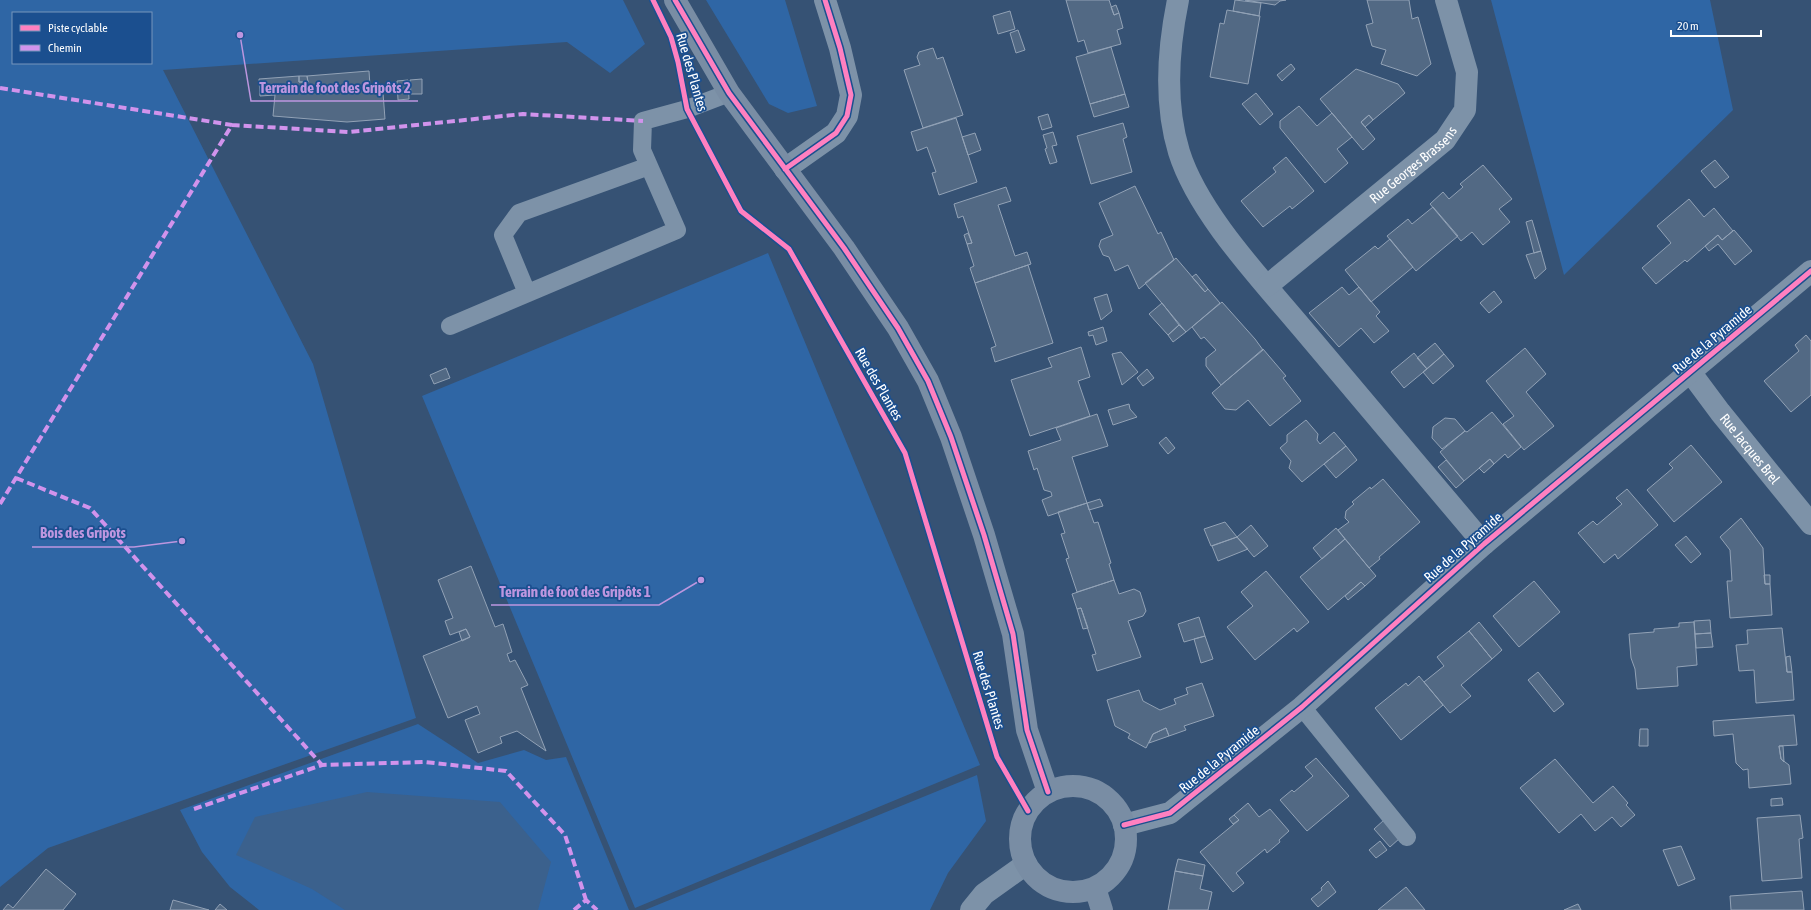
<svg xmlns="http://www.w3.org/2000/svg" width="1811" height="910" viewBox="0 0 1811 910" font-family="'Asap Condensed',sans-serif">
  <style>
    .green { fill: #2f66a5; fill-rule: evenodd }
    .water { fill: #3b618d }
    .building { fill: #526984; stroke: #92a2b6 }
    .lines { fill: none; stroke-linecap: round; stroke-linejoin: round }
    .lane { stroke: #7d92a8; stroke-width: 18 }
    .street { stroke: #7d92a8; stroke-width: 22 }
    .secondary { stroke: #798da4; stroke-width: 22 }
    .quiet { stroke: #d193ec; stroke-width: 4; stroke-dasharray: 8 4; stroke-linecap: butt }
    .cycleway-casing { stroke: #1b4f8f; stroke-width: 8 }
    .cycleway { stroke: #ff80c0; stroke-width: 5 }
    .labels { text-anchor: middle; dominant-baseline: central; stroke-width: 3.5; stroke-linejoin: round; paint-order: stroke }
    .street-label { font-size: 14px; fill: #fff; stroke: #1b4f8f }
    .leader { fill: none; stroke: #bd96df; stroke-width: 1.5 }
    .callout-dot { fill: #bd96df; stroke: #1b4f8f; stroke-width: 1.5 }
    .callout-label { font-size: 15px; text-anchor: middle; font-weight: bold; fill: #bd96df; stroke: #1b4f8f; stroke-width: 3.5; stroke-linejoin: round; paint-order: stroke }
  </style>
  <rect width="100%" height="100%" fill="#365274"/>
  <path class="green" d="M0 0H623L645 44 610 73 567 42 163 70 313 364 416 718 48 848 0 887ZM13 13H151V63H13Z
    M706 0H785L817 106 788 113 769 104Z
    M1491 0H1710L1733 110 1564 275Z
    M768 253 980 765 635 908 422 396Z
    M418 724 478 763 524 750 546 760 566 757 629 910H259L230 887 202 852 180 810Z
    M977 775 986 821 948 873 930 910H645Z"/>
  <path class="water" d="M367 792 500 802 551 862 538 910H345L312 889 236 855 255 817Z"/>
  <path class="building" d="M1066 0H1109L1114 15 1119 13 1123 28 1117 30 1121 44 1088 53 1084 40 1078 42Z
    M1235 0 1261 3 1259 16 1233 11Z
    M1245 0H1286L1280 1 1275 5Z
    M1409 0 1412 19 1418 17 1431 64 1417 76 1381 64 1386 50 1372 46 1366 25 1373 23 1367 0Z
    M1116 5 1119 13 1114 15 1111 7Z
    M1227 10 1260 16 1248 84 1210 77 1220 23 1224 24Z
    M1010 11 1015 29 998 34 993 16Z
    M1018 30 1025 50 1016 53 1010 33Z
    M1111 47 1125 94 1090 104 1076 57Z
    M933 48 937 59 943 57 963 115 923 128 904 70 920 65 917 57 919 52Z
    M1291 64 1295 69 1282 81 1277 75Z
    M1356 69 1398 84 1405 93 1373 120 1369 115 1361 122 1375 139 1363 150 1320 99Z
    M369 71 370 86 379 85V93H383L385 119 347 122 273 116 275 95 260 96 259 79 299 76V82H308L307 76Z
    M299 76H307L308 82H299Z
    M422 79V94H411L410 80Z
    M408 80 409 99 398 100 397 81Z
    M1256 93 1273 114 1260 125 1242 104Z
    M1125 94 1129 107 1094 117 1090 104Z
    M1299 106 1317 126 1332 113 1352 137 1337 149 1348 163 1325 183 1280 128V121Z
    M1048 114 1052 127 1042 130 1038 117Z
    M1369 115 1373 120 1365 127 1361 122Z
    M956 118 977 182 939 195 932 173 936 172 927 147 917 151 911 132Z
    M1123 123 1127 137 1123 139 1132 172 1091 184 1077 136Z
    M1053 132 1057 145 1052 146 1057 162 1050 164 1045 149 1047 148 1043 135Z
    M975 133 981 150 968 155 962 137Z
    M1286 157 1314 191 1292 209 1290 206 1263 227 1241 201 1276 172 1273 168Z
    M1715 160 1729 177 1715 188 1701 171Z
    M1483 165 1512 199 1499 209 1510 222 1483 245 1472 232 1461 241 1430 204 1443 192 1449 199 1463 187 1460 184Z
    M1135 186 1158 234 1161 232 1174 260 1139 289 1128 265 1115 271 1109 257 1103 255 1099 246 1101 240 1113 235 1099 203Z
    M1006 187 1011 201 998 205 1015 256 1027 252 1031 264 975 283 970 268 974 266 967 244 972 243 963 216 958 218 954 204Z
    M1689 199 1704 217 1714 208 1733 231 1722 240 1718 235 1687 262 1685 260 1656 284 1642 268 1671 243 1657 226Z
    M1433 207 1458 236 1416 271 1387 236 1408 219 1412 224Z
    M1532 220 1541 251 1534 253 1526 222Z
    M1734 230 1752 251 1735 265 1718 244 1709 251 1705 246 1718 235 1722 240Z
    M968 233 972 243 967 244 964 235Z
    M1390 239 1413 267 1371 302 1345 270 1375 246 1378 249Z
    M1541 251 1546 269 1535 279 1526 255Z
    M1176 258 1205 292 1208 289 1220 303 1186 332 1145 283Z
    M1028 265 1053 343 995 362 991 348 996 346 975 283Z
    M1196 274 1208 289 1205 292 1192 277Z
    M1342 287 1349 295 1359 287 1380 312 1376 316 1389 331 1374 343 1361 328 1339 347 1309 313Z
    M1494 291 1502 302 1489 313 1480 303Z
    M1107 294 1112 311 1101 320 1094 298Z
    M1222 302 1255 339 1263 350 1221 385 1206 366V358L1216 350 1204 337 1201 339 1192 327Z
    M1162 303 1179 325 1168 335 1149 314Z
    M1179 325 1186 332 1173 342 1168 335Z
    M1103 327 1107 341 1096 345 1093 335 1089 336 1088 332Z
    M1806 335 1811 341V395L1791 412 1764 381 1799 351 1795 345Z
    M1435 343 1444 354 1427 369 1417 358Z
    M1081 347 1090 377 1078 381 1090 416 1030 436 1011 380 1052 367 1048 358Z
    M1525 348 1546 374 1526 392 1554 426 1524 450 1503 424 1514 416 1486 381Z
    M1263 349 1286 376 1283 378 1301 401 1270 426 1248 400 1236 410 1225 409 1212 393Z
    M1121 352 1138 372 1122 385 1112 354Z
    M1414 353 1427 369 1404 388 1391 372Z
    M1444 354 1454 366 1433 384 1423 372Z
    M446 368 450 378 434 384 430 375Z
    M1147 369 1154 378 1143 386 1137 378Z
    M1129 404 1130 409 1137 417 1113 425 1108 410Z
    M1492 412 1521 447 1508 458 1505 454 1494 464 1490 459 1464 481 1440 452 1465 431 1467 432Z
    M1097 414 1108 446 1072 457 1087 503 1048 516 1042 500 1052 496 1051 492 1044 490 1037 468 1034 470 1028 451 1061 440 1056 428Z
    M1445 418 1455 419 1465 431 1442 449 1432 438 1433 427Z
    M1306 420 1318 434 1317 440 1320 444 1334 432 1346 446 1302 482 1289 468 1291 461 1280 448 1287 442V435Z
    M1166 437 1175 448 1168 454 1159 443Z
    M1691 445 1722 482 1674 522 1647 490 1673 468 1669 464Z
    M1346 446 1357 460 1336 478 1324 464Z
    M1490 459 1494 464 1484 473 1479 468Z
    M1446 460 1464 481 1456 488 1438 467Z
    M1383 479 1420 522 1379 557 1380 559 1369 568 1338 530 1349 522 1345 518 1346 511 1354 504 1352 502 1370 487 1371 489Z
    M1627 489 1658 525 1618 559 1615 554 1604 563 1578 533 1593 521 1597 525 1622 504 1616 498Z
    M1100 499 1103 506 1089 510 1087 503Z
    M1087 503 1094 523 1098 522 1111 563 1109 564 1114 580 1077 592 1066 559 1069 558 1061 534 1065 533 1058 512Z
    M1741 518 1763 548 1765 584H1770L1772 615 1730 618 1727 581H1732L1730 550 1720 537Z
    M1225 522 1237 537 1211 546 1204 529Z
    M1251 525 1268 546 1254 557 1237 537Z
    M1336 528 1345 539 1322 559 1313 548Z
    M1686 536 1701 554 1691 563 1675 545Z
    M1237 537 1248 549 1218 561 1212 546Z
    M1345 539 1376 576 1365 586 1361 582 1328 610 1300 577Z
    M471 566 495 627 503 624 512 652 507 654 510 662 515 660 528 685 521 688 546 751 517 731 500 737 502 743 478 753 465 720 480 714 477 706 448 718 423 656 470 637 466 629 450 635 445 621 453 618 438 580Z
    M1266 571 1309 622 1297 632 1294 628 1255 660 1227 627 1253 606 1241 592Z
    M1764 575H1770V584H1765Z
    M1114 580 1119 594 1134 589 1140 592 1146 611 1143 616 1128 621 1141 657 1097 671 1092 655 1096 654 1081 608 1077 609 1072 594Z
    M1534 581 1560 612 1519 647 1493 616Z
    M1361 582 1365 586 1348 600 1345 596Z
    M1081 608 1088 628 1083 629 1077 609Z
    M1199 617 1205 636 1184 642 1178 624Z
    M1710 620 1711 633 1695 634 1694 621Z
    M1479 622 1502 650 1492 659 1469 631Z
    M1694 622 1697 665 1677 667 1678 686 1637 689 1635 669 1631 658 1629 634 1654 632V629L1679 627V623Z
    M1782 628 1787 672H1792L1794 700 1756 703 1754 670 1739 671 1736 645 1748 644 1747 630Z
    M466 629 470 637 462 641 459 632Z
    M1469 631 1492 659 1461 685 1471 696 1450 713 1424 682 1444 666 1437 657Z
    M1711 633 1713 647 1696 648 1695 634Z
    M1205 636 1213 659 1201 663 1194 639Z
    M1790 656 1792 672H1787L1786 657Z
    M1538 672 1564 704 1554 712 1528 680Z
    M1419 676 1443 705 1401 740 1375 708 1406 683 1408 686Z
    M1202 683 1214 716 1184 726 1186 730 1169 736 1166 728 1153 734 1146 748 1128 738 1130 734 1115 726 1107 700 1139 690 1143 701 1160 710 1176 704 1174 699 1188 694 1186 688Z
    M1794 715 1797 745 1779 746 1781 759 1789 765 1791 784 1749 788 1748 769 1743 770 1736 763 1733 734 1714 736 1713 721Z
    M1166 728 1169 736 1149 743 1153 734Z
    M1640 729H1648V746H1639Z
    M1779 746H1783L1784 762 1781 759Z
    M1316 758 1349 796 1307 831 1280 800 1292 790 1294 792 1313 776 1305 767Z
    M1555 759 1593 803 1613 786 1628 803 1626 805 1635 815 1621 827 1612 817 1595 831 1581 814 1559 833 1520 788Z
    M1782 798 1783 805 1771 806V799Z
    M1248 803 1259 817 1270 809 1289 831 1279 840 1280 842 1267 853 1265 849 1236 873 1244 883 1233 892 1200 852 1239 820 1234 815Z
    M1234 815 1239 820 1233 824 1229 819Z
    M1800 815 1803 838 1799 839 1802 878 1762 881 1757 818Z
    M1384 820 1400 838 1390 847 1374 829Z
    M1380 841 1387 850 1376 858 1369 850Z
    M1681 846 1695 879 1678 886 1663 850Z
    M1178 859 1205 865 1203 876 1175 871Z
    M46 869 76 894 63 910H3L8 904 13 908Z
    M1175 871 1203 876 1200 889 1212 892 1208 910H1168Z
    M1328 881 1336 892 1318 907 1311 899 1322 890 1321 888Z
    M1406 887 1425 910H1378Z
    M1802 891 1804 910H1731L1730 896Z
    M173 900 209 910H170Z
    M220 904 227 910H215Z
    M1578 904 1581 910H1564Z"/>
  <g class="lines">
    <path class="lane" d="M527 293 503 235 519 213 649 166
      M450 326 677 230 642 150 643 121 687 109 729 93
      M1302 707 1407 837"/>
    <g class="street">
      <path d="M1178 0C1168 49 1164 103 1179 152 1198 213 1261 279 1302 328 1363 400 1423 472 1484 544"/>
      <path d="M785 169 836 133 847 116 851 95 840 48 825 0"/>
      <path id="s1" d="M1267 286 1445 140 1465 110 1467 72 1446 0"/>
      <path id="s2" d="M1691 373 1720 412 1811 524"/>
      <path d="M1124 825 1170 813 1302 707 1484 544 1811 271"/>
      <path d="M971 910 984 894 1026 864"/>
    </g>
    <path class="secondary" d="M675 0 729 93 844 248 898 328 928 381 951 437 984 535 1013 634 1027 730 1048 792
      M1020 839a53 53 0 1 1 106 0a53 53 0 1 1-106 0Z
      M1095 888 1102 910"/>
    <path class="quiet" d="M0 88 232 125
      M16 478 90 508 322 765
      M0 504 232 125 349 132 523 114 643 121
      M194 809 322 765 425 762 506 771 565 835 586 900
      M574 910 586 900 597 910"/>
    <g class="cycleway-casing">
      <path id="cycleway" d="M653 0 671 37 678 62 687 109 741 211 789 249 905 453 997 757 1028 811
        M675 0 729 93 844 248 898 328 928 381 951 437 984 535 1013 634 1027 730 1048 792
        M785 169 836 133 847 116 851 95 840 48 825 0
        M1124 825 1170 813 1302 707 1484 544 1811 271"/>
    </g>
    <use href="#cycleway" class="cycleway"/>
  </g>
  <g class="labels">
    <g class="street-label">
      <text transform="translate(692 72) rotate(74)">Rue des Plantes</text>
      <text stroke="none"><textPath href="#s1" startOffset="190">Rue Georges Brassens</textPath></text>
      <text transform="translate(1712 339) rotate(-40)">Rue de la Pyramide</text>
      <text transform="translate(879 384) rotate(60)">Rue des Plantes</text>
      <text stroke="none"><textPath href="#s2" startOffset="96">Rue Jacques Brel</textPath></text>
      <text transform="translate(1463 547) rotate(-41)">Rue de la Pyramide</text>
      <text transform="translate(989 690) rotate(73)">Rue des Plantes</text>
      <text transform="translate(1219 759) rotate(-39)">Rue de la Pyramide</text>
    </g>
  </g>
  <path class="leader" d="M240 35L251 101H418M182 541L134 547H32M701 580L659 605H491"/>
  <g class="callout-dot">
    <circle cx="240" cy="35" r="4"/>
    <circle cx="182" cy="541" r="4"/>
    <circle cx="701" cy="580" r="4"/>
  </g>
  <g class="callout-label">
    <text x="335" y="93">Terrain de foot des Gripôts 2</text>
    <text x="83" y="538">Bois des Gripots</text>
    <text x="575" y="597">Terrain de foot des Gripôts 1</text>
  </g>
  <rect x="12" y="12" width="140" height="52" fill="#1b4f8f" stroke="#7695bc"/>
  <rect x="20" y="25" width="20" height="6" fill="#ff80c0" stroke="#7695bc"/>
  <text x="48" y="32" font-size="12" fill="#ffffff">Piste cyclable</text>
  <rect x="20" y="45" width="20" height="6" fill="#d193ec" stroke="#7695bc"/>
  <text x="48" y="52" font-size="12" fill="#ffffff">Chemin</text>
  <path d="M1671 30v6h90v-6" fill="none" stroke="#ffffff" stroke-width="2"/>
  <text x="1677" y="30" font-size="12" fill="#ffffff" stroke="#1b4f8f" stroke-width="3" paint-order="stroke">20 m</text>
</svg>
